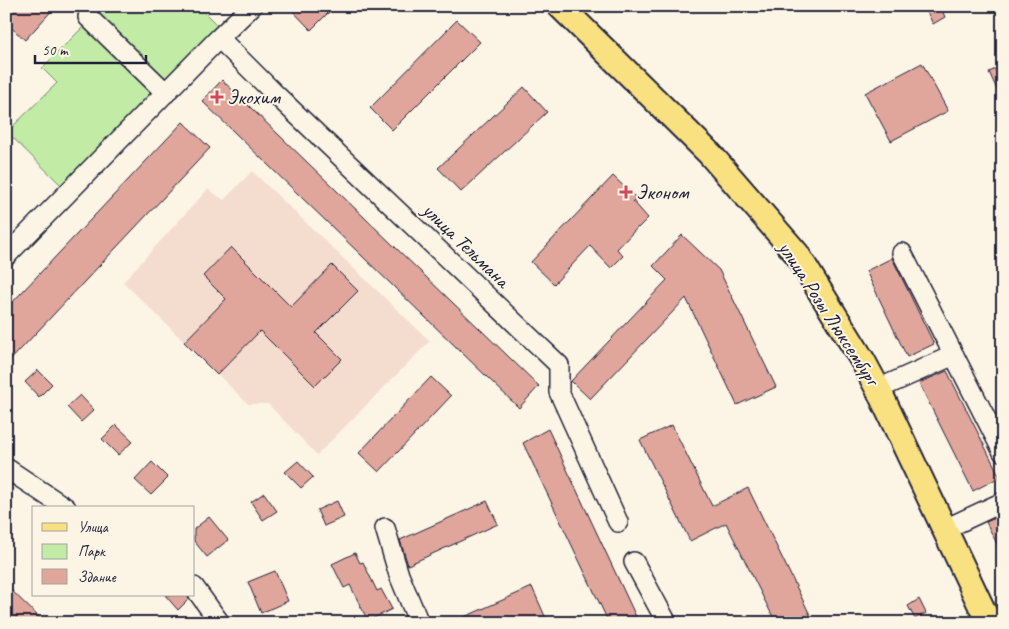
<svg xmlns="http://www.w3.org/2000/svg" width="1009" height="629" viewBox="0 0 1009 629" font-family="Caveat,sans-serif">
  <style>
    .built { fill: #f4ddcf }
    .green { fill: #c2eba6; stroke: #728670 }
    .building { fill: #e0a69b; stroke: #22223b }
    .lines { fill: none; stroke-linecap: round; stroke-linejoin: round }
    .minor-casing { stroke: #22223b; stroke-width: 22 }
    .major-casing { stroke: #22223b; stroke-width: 28 }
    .minor { stroke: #fcf5e5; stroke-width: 19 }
    .major { stroke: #f9e181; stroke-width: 24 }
    .poi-dot { fill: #d1495b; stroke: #fcf5e5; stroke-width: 2 }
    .labels { text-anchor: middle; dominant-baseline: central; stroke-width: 4; stroke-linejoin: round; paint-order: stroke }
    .poi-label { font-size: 21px; fill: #22223b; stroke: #fcf5e5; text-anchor: start }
    .street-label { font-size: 21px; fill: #22223b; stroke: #fcf5e5 }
  </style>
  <rect width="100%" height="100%" fill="#fcf5e5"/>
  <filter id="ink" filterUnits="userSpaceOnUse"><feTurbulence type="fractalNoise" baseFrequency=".02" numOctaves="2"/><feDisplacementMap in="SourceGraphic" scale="10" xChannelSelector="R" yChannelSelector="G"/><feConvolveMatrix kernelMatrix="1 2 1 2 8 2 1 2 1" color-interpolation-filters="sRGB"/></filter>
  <g filter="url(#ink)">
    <path class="built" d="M252 171 430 341 317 455 268 404H248L123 282 208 189 224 200Z"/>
    <path class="green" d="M104 6H198L220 28 167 83 96 14Z
      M86 24 155 92 62 186 7 132 57 83 42 68Z"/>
    <path class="building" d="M19 6H56L25 40 6 23V20Z
      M288 6H335L311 30Z
      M924 6H940L945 17 933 24Z
      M457 20 480 42 392 130 370 108Z
      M922 63 948 111 891 141 865 93Z
      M1003 66V103L989 72Z
      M222 80 539 386 519 408 202 101Z
      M524 87 547 112 461 192 438 168Z
      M183 122 210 148 6 365V309Z
      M613 176 636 198 633 201 648 218 638 228V227L617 249 623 256 611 268 590 246 554 284 531 262Z
      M682 235 719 270 776 387 737 405 686 298 590 399 571 381 667 280 653 266Z
      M231 247 291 307 332 265 358 291 316 333 342 359 315 386 260 331 217 375 184 342 226 299 203 276Z
      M892 258 934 344 907 357 866 271Z
      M38 370 52 384 39 397 25 382Z
      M947 371 1000 477 973 491 919 383Z
      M431 377 451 396 379 472 359 453Z
      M80 395 94 410 81 422 67 407Z
      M116 425 133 441 118 455 102 439Z
      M672 425 712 506 748 488 814 623H776L726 523 690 541 640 440Z
      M548 429 639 623H609L523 443Z
      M298 461 313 477 301 488 285 472Z
      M152 462 168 478 151 495 135 480Z
      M264 493 277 511 263 520 251 502Z
      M337 501 344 517 324 526 317 510Z
      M487 501 498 524 408 565 400 540Z
      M1003 515V556L986 522Z
      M209 517 228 540 207 557 194 541V529Z
      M355 553 360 563 363 562 377 591 381 589 392 609 368 621 350 585 344 588 332 564Z
      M275 571 288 601 261 613 248 582Z
      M6 585 45 623H6Z
      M532 587 548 623H451Z
      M165 595H186L189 599 178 610Z
      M919 599 926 613 915 619 908 606Z"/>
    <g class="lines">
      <g class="minor-casing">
        <path id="minor" d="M88 17 166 93
          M219 38 273 92 559 365V392L618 522
          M902 253 1003 452
          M6 256 219 38 252 6
          M878 389 954 355
          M6 468 66 508
          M385 528 399 575 419 623
          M945 529 1003 502
          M634 562 667 623
          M194 587 220 623"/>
      </g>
      <g class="major-casing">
        <path id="major" d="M560 6 710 154 797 254 863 361 878 389 989 623"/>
      </g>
      <use href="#minor" class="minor"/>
      <use href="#major" class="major"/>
    </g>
  </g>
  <g class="poi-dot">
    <path d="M214.5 89.5h5v5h5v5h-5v5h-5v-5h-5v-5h5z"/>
    <path d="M623.5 184.5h5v5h5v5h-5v5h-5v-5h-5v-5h5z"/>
  </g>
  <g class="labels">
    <g class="poi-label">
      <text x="227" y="97">Экохим</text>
      <text x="636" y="192">Эконом</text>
    </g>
    <g class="street-label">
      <text transform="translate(466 245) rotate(44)">улица Тельмана</text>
      <text transform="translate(829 313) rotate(57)">улица Розы Люксембург</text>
    </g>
  </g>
  <rect width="1009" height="629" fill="none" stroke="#fcf5e5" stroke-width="25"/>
  <rect x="12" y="12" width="984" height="604" fill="none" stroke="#22223b" stroke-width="2" filter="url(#ink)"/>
  <rect x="32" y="506" width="162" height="90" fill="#fcf5e5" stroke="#a5a1a1"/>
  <rect x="42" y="523" width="25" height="8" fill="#f9e181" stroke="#a5a1a1"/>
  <text x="78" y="532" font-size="15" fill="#22223b">Улица</text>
  <rect x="42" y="544" width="25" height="15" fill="#c2eba6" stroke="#a5a1a1"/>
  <text x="78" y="556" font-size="15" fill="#22223b">Парк</text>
  <rect x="42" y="569" width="25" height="15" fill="#e0a69b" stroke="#a5a1a1"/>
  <text x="78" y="582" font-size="15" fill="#22223b">Здание</text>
  <path d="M35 55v8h111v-8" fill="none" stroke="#22223b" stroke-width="2.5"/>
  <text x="42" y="55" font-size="15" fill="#22223b" stroke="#fcf5e5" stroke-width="4" paint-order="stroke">50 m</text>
</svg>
